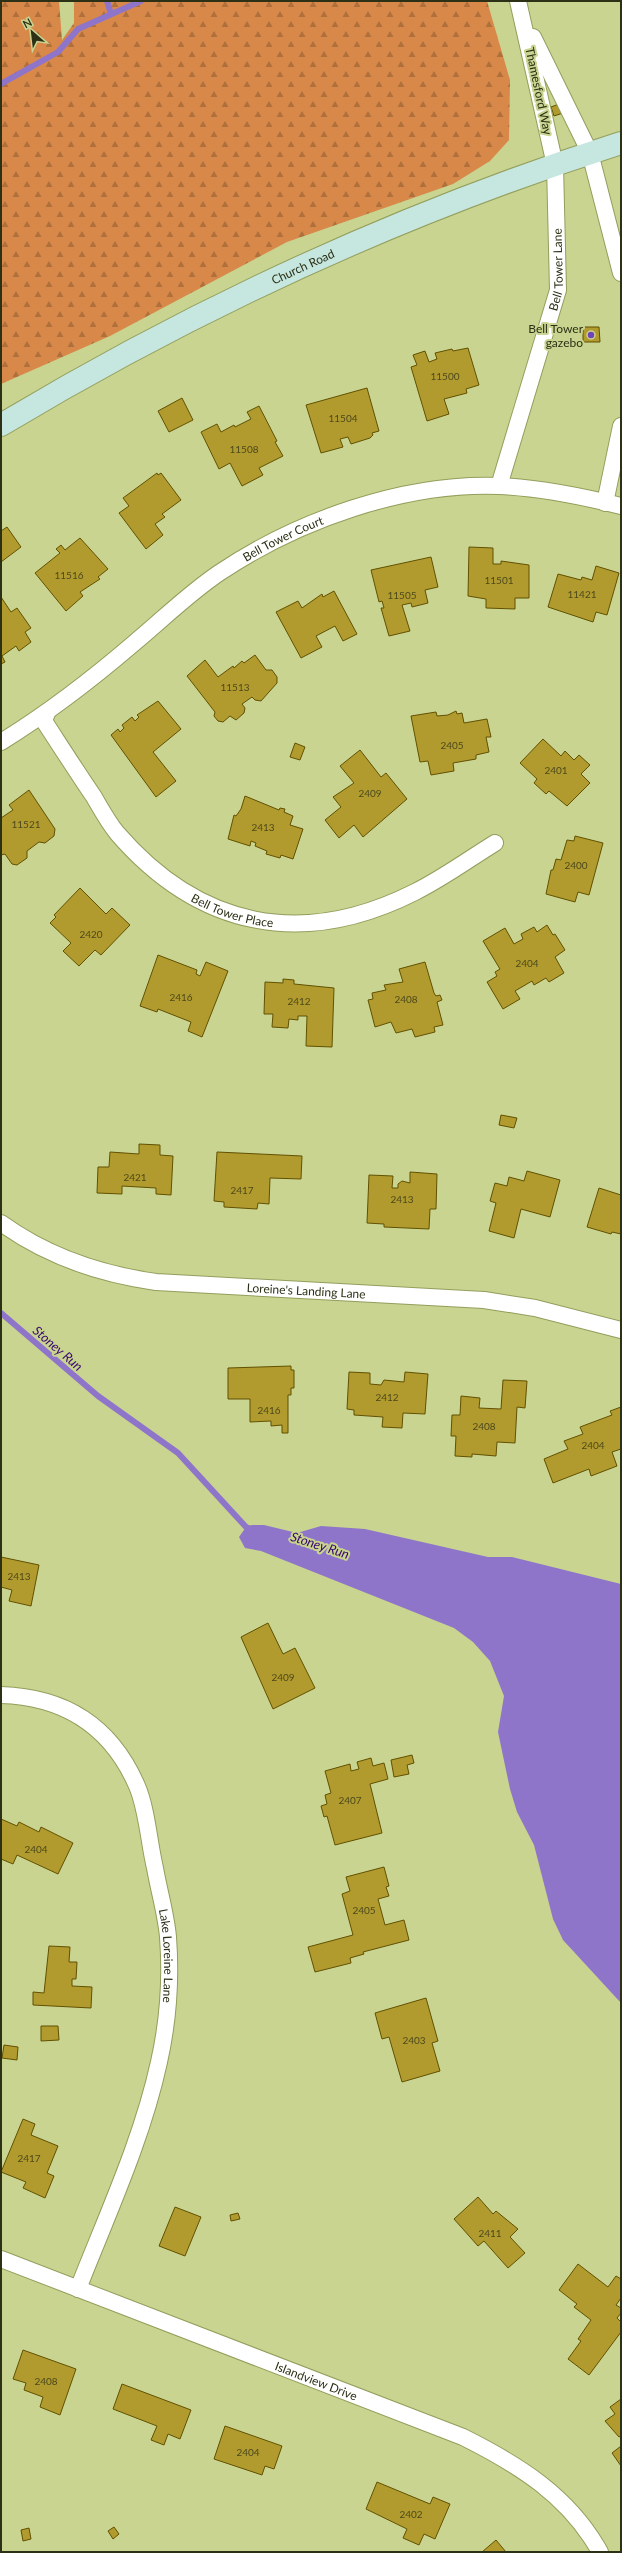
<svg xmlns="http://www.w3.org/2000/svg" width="622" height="2553" viewBox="0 0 622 2553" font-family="Lato,sans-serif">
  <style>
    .forest { fill: url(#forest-firs) }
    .water { fill: #8f75c9 }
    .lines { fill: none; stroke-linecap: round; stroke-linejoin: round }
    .stream { stroke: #8f75c9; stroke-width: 6 }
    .building { fill: #b19a2e; stroke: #615101 }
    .minor-casing { stroke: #939e5c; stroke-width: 18 }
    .secondary-casing { stroke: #939e5c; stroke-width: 24 }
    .minor { stroke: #fff; stroke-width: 16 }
    .secondary { stroke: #c6e6e0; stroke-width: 22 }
    .poi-dot { fill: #7043bb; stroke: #c8d490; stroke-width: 1.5 }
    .labels { text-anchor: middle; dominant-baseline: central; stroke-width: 4; stroke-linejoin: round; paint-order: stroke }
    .number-label { font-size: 10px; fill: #4d4a1b }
    .street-label { font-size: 12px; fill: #2c3015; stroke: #c8d490 }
    .poi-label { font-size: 12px; fill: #2c3015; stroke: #c8d490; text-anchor: end }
    .water-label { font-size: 13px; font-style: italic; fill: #3a0770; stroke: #c8d490 }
  </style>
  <defs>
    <pattern id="forest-firs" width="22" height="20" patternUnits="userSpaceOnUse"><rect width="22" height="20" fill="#d88849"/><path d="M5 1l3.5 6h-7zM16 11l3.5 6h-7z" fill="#af703c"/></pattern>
  </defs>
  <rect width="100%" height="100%" fill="#c8d490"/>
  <path class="forest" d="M1 1H59L62 40 74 23V1H487L510 80 509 140 490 161 453 184 287 242 110 336 1 384Z"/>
  <path class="water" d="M252 1525H264L297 1533 321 1526 365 1529 488 1557H512L621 1584V2003L563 1940 553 1919 534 1845 517 1812 510 1789 498 1732 504 1696 490 1661 473 1642 454 1628 261 1551 245 1548 239 1537 246 1527Z"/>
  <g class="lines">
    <path class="stream" d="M107 1 111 14
      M1 84 58 52 78 29 141 1
      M1 1313 98 1396 178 1453 246 1527 253 1530"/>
  </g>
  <path class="building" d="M559 104 563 113 554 116 551 107Z
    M583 327H599L600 342H583Z
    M468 348 479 385 466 389 467 393 444 399 449 414 427 421 411 367 417 365 413 355 425 351 429 362 437 359 435 353 452 349 453 351Z
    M367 388 379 431 372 433 373 435 370 438 351 444 348 437 340 439 343 447 321 453 306 405Z
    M182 398 193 420 169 432 158 411Z
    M259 406 277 441 275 442 283 456 259 468 263 475 242 486 230 463 219 469 201 432 217 424 221 432 234 425 235 427 251 419 247 412Z
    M157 473 158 475 161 473 181 500 162 514 165 517 155 524 163 535 146 549 119 513 129 506 123 498Z
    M7 527 21 547 1 562V531Z
    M80 538 108 569 98 577 100 579 80 592 83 596 66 611 35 573 60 553 56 549 61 545 65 550Z
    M469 547 493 548V564H501V561L529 565V598H515V609L486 608V599L468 596Z
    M431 557 438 587 425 590 428 603 412 607 411 603 402 605 410 631 389 636 381 608H384L382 601 379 602 371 570Z
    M596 566 619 573 607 615 596 612 593 622 548 607 558 574 581 580 582 577 592 580Z
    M334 591 357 634 343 641 335 626 316 636 322 647 301 658 276 612 298 601 302 608 322 594 323 597Z
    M1 597 11 612 17 608 31 628 25 632 31 642 19 651 16 646 2 656 5 662 1 664Z
    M255 655 266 670H272L277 677V683L261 701 255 700 252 697 242 704 245 708 244 713 236 720 230 716 223 722 218 721 214 716 215 712 187 676 205 660 218 677 233 666 234 668 242 661 244 663Z
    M158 701 181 729 153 752 176 781 156 797 111 735 118 729 120 732 124 728 122 725 132 717 135 721 139 717 137 715Z
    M456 711 457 714 462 713 464 723 487 719 491 737H486L489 752 476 755V759L453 763 454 771 431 775 428 761 420 762 411 716 436 712 437 716 448 715Z
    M543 739 561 756 565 751 574 760 579 755 590 765 581 774 590 783 567 806 549 791 546 794 534 783 537 779 520 763Z
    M295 743 305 747 300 760 290 757Z
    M360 750 381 777 386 773 407 799 363 837 354 825 339 838 325 820 341 807 333 797 354 783 340 766Z
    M29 790 55 829 54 836 45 843 39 842 27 851V858L17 865 12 864 5 854 1 855V818L13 810 9 805Z
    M245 796 279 810 280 808 285 809 284 812 293 816 290 825 303 829 293 859 281 855 280 858 266 854 267 851 255 846 256 843 251 841 250 846 228 839 234 815 236 816 241 809Z
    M575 836 603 843 589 895 578 892 575 902 546 894 551 870H553L556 859 561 860 567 840 574 841Z
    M80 888 106 914 112 908 130 925 101 955 95 950 79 966 63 951 71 943 50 923 56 917 54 915Z
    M547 925 553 935 555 934 565 950 555 957 564 973 549 982 546 978 534 985 532 981 515 991 520 999 503 1009 487 982 497 976 495 972 500 969 483 941 505 928 514 944 523 939 521 934 534 927 537 932Z
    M158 955 197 970 196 974 200 976 206 962 228 971 202 1037 188 1031 191 1022 158 1009 157 1012 140 1006Z
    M425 962 434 993 436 996 440 995 442 1000 437 1002 443 1025 434 1027 435 1032 415 1037 412 1029 396 1033 391 1022 375 1027 368 1000 373 999 372 993 386 990 384 985 403 982 399 969Z
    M283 979 294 980V984L334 988 332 1047 306 1046 307 1016H298V1020L289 1019 288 1028 272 1027 273 1014H264L265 982 283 983Z
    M501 1115 517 1118 514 1128 499 1125Z
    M139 1144 160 1145V1155L173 1156 171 1195 156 1194V1188L122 1186V1194L97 1193 98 1167H109L110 1152 139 1154Z
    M217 1152 302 1156 301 1179 270 1178 269 1204 258 1203 257 1209 224 1207V1202L214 1201Z
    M527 1171 560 1180 550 1217 521 1209 514 1238 489 1231 496 1203 490 1201 495 1183 507 1186 509 1177 524 1181Z
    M410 1172 437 1174 436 1209H430L429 1229 384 1227V1224L367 1223 369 1175 393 1176 392 1188H398V1184L402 1181 410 1183Z
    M599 1188 621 1195V1234L612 1232 611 1234 587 1227Z
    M291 1366V1370H294V1388H291V1395H288V1433H282V1425L271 1426V1421L250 1422V1399H228V1368Z
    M349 1372 370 1373V1384L381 1385 384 1380 404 1382 405 1372 428 1374 425 1414 403 1413 402 1428 382 1427 383 1417 354 1415V1410L347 1409Z
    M503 1380 527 1381 525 1408 517 1407 515 1443 497 1442 496 1456 472 1454V1457L455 1456 456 1436H451L452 1415H460L461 1396 480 1398 479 1408 501 1409Z
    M621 1407V1449L612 1452 617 1466 591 1476 589 1469 553 1483 544 1459 568 1449 564 1441 583 1434 580 1427 612 1415 610 1411Z
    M1 1557 39 1565 31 1606 9 1601 12 1590 1 1587Z
    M268 1623 283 1654 295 1648 315 1688 273 1709 241 1637Z
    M412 1755 414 1763 407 1765 409 1774 394 1777 391 1760Z
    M371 1758 373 1766 384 1763 388 1779 370 1784 382 1833 335 1845 327 1816 324 1817 321 1806 327 1804 325 1795 331 1793 325 1771 350 1764 351 1771 359 1769 357 1762Z
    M1 1819 17 1826 19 1822 39 1832 41 1827 73 1843 58 1874 17 1855 13 1864 1 1859Z
    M384 1867 389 1886 386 1887 389 1896 378 1899 385 1925 404 1920 409 1940 363 1952 364 1954 350 1958 351 1963 315 1972 308 1947 353 1935 342 1894 350 1891 346 1877Z
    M49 1946 70 1947 69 1962H77L76 1979H72V1986L92 1987 91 2008 33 2005V1992L44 1993Z
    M426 1998 438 2041 432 2043 440 2071 402 2082 389 2037 382 2039 375 2013Z
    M41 2026H58L59 2040 41 2041Z
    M4 2045 18 2047 17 2060 2 2058Z
    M23 2119 35 2124 31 2135 58 2146 47 2173 54 2176 45 2198 23 2188 26 2182 1 2172Z
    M478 2197 493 2214 496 2211 518 2229 510 2237 525 2253 508 2268 484 2241 478 2246 454 2219Z
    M175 2207 201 2217 185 2256 159 2246Z
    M238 2213 240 2219 231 2221 230 2215Z
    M578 2264 608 2287 616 2276 621 2279V2298L616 2305 621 2308V2313L617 2318 621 2322V2332L589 2375 568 2359 581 2341 578 2339 591 2320 574 2307 577 2304 559 2290Z
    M23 2350 76 2369 60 2415 40 2407 43 2397 24 2390 26 2383 13 2379Z
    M122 2384 191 2410 180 2439 168 2434 164 2445 151 2440 157 2426 113 2409Z
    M621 2399V2436L619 2437 605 2421 615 2414 610 2407Z
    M225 2426 282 2446 274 2469 265 2466 262 2475 214 2459Z
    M621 2446V2466L612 2453Z
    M377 2482 430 2504 433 2497 450 2504 435 2539 424 2534 419 2545 403 2538 407 2529 366 2509Z
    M114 2527 119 2534 113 2539 108 2531Z
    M29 2528 31 2539 23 2541 21 2530Z
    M496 2540 506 2552H482Z"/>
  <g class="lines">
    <g class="minor-casing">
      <g id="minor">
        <path d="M533 37 590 153 621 273"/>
        <path id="s1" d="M499 486 558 290 555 165 518 1"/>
        <path d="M605 503 621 426"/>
        <path id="s2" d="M47 713 44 721C61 747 77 772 94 797 101 809 108 822 117 833 199 928 302 949 415 892 443 878 469 859 495 843"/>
        <path id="s3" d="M1 742C48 713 91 680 133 644 162 620 188 594 219 573 298 520 405 482 500 486 541 488 581 496 621 506"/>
        <path id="s4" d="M1 1223C48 1257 99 1274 156 1282L484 1300 535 1308 621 1330"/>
        <path id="s5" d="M1 1695C65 1697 111 1726 137 1786 147 1809 149 1843 155 1868 159 1891 166 1914 168 1937 171 1977 168 2022 159 2062 142 2140 107 2215 78 2289"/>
        <path id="s6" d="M1 2259 463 2437C519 2465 569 2496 600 2552"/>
      </g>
    </g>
    <g class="secondary-casing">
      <g id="secondary">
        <path id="s7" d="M1 425C196 308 404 212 621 143"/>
      </g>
    </g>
    <use href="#minor" class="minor"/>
    <use href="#secondary" class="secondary"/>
  </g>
  <circle class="poi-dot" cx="591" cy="335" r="4"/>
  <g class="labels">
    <g class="number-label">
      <text x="445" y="376">11500</text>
      <text x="343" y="418">11504</text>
      <text x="244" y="449">11508</text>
      <text x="69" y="575">11516</text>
      <text x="499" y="580">11501</text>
      <text x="582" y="594">11421</text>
      <text x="402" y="595">11505</text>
      <text x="235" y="687">11513</text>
      <text x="452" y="745">2405</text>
      <text x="556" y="770">2401</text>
      <text x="370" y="793">2409</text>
      <text x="26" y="824">11521</text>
      <text x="263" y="827">2413</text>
      <text x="576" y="865">2400</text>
      <text x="91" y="934">2420</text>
      <text x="527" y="963">2404</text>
      <text x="181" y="997">2416</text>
      <text x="406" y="999">2408</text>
      <text x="299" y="1001">2412</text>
      <text x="135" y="1177">2421</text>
      <text x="242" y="1190">2417</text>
      <text x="402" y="1199">2413</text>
      <text x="387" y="1397">2412</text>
      <text x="269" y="1410">2416</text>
      <text x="484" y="1426">2408</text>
      <text x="593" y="1445">2404</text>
      <text x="19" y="1576">2413</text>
      <text x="283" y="1677">2409</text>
      <text x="350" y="1800">2407</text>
      <text x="36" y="1849">2404</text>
      <text x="364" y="1910">2405</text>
      <text x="414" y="2040">2403</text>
      <text x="29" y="2158">2417</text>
      <text x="490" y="2233">2411</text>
      <text x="46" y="2381">2408</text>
      <text x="248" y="2452">2404</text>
      <text x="411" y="2514">2402</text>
    </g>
    <g class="street-label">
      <text transform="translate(539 91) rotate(78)">Thamesford Way</text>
      <text stroke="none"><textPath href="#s7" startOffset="341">Church Road</textPath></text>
      <text stroke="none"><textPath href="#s1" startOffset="225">Bell Tower Lane</textPath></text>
      <text stroke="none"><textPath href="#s3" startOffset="349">Bell Tower Court</textPath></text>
      <text stroke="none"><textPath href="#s2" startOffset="284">Bell Tower Place</textPath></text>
      <text stroke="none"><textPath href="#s4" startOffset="318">Loreine's Landing Lane</textPath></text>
      <text stroke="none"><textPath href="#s5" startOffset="347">Lake Loreine Lane</textPath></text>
      <text stroke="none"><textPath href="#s6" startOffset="338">Islandview Drive</textPath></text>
    </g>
    <g class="poi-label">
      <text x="583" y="328">Bell Tower<tspan x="583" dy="14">gazebo</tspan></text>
    </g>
    <g class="water-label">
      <text transform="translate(58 1348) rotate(41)">Stoney Run</text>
      <text transform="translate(320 1545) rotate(18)">Stoney Run</text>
    </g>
  </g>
  <rect width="622" height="2553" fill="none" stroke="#2c3015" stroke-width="4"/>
  <g transform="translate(32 32) rotate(332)" stroke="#c8d490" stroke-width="3" paint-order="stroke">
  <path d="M0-3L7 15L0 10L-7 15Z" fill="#2c3015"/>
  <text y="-6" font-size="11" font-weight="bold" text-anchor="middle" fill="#2c3015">N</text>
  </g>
</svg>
